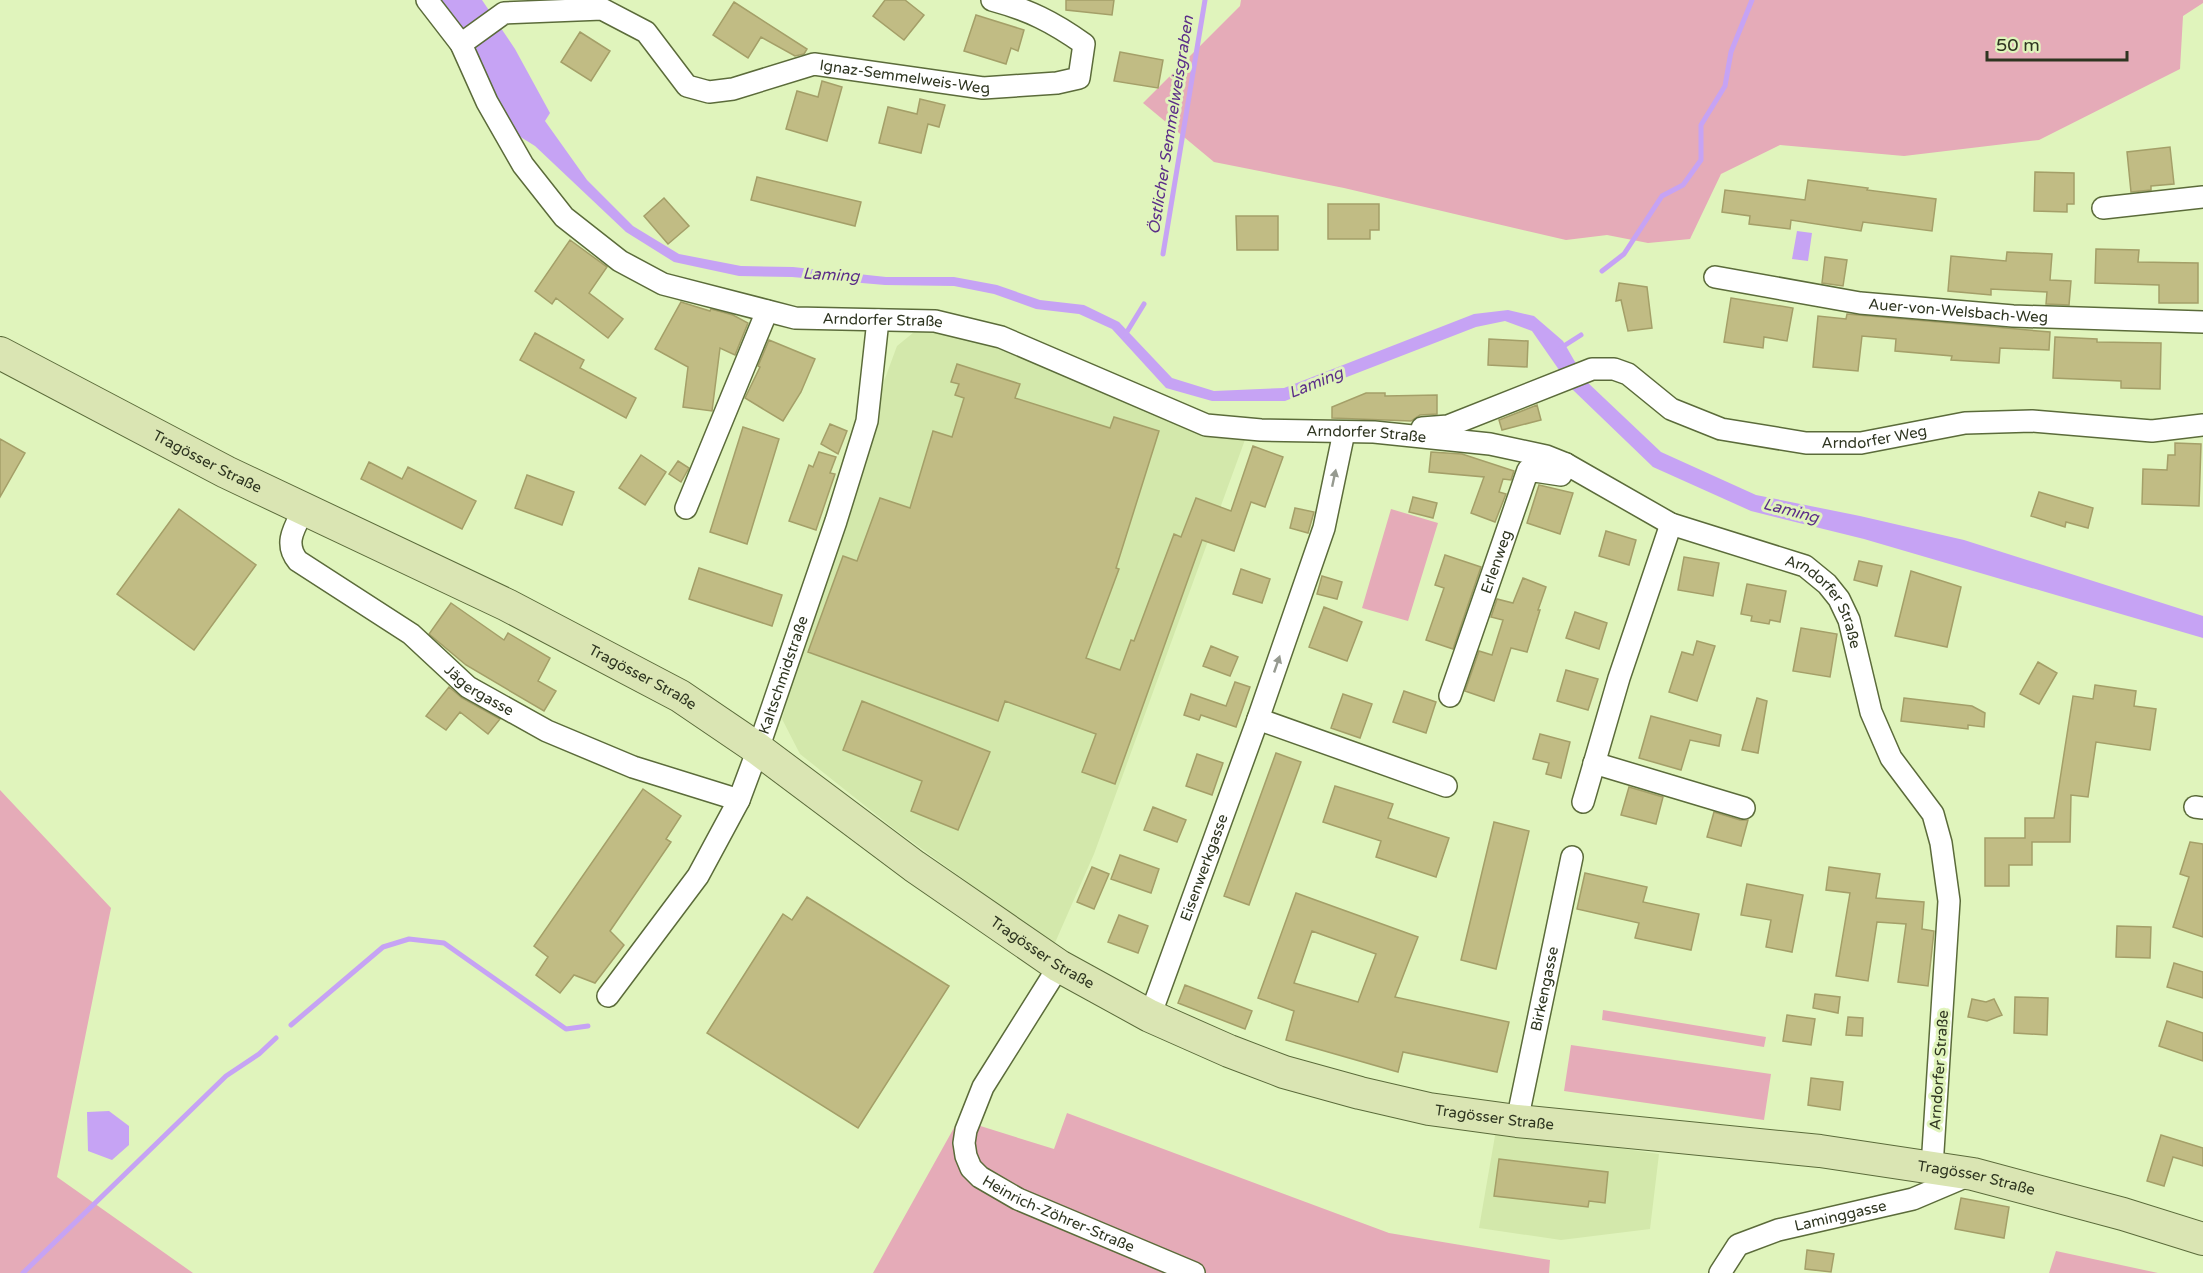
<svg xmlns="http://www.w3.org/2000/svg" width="2203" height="1273" viewBox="0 0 2203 1273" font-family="'Varela Round',sans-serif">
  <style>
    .built { fill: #d3e8ab }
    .green { fill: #e5abb8 }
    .water { fill: #c6a3f4 }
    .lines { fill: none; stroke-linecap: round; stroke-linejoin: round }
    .stream { stroke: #c6a3f4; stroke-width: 5 }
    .building { fill: #c1bc84; stroke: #a49f68; stroke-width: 1.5; fill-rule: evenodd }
    .street-casing { stroke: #5b6b3a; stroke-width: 24 }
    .secondary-casing { stroke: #5b6b3a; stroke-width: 34 }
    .street { stroke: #fff; stroke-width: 21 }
    .secondary { stroke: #dae5b3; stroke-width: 32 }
    .oneway { fill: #969a90 }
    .labels { text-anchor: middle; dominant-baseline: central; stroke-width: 6; stroke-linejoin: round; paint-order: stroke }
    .street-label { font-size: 15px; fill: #2e3520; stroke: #e0f4bc }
    .water-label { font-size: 16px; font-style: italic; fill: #5b2d88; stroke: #e0f4bc }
  </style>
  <rect width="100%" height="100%" fill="#e0f4bc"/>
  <path class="built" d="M919 328 990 341 1129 400 1198 434 1239 439 1246 437 1094 854 1054 945 893 828 800 754 782 719 801 650 880 392 897 346Z
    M1496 1130 1659 1154 1650 1229 1561 1240 1479 1228Z"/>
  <path class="green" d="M1241 0H2203V3L2183 16 2180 69 2039 140 1904 156 1780 145 1721 174 1690 239 1648 243 1607 235 1566 240 1344 188 1214 162 1143 103 1240 6Z
    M1391 509 1438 523 1408 621 1362 608Z
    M0 790 111 908 57 1177 193 1273H0Z
    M1603 1010 1766 1037 1764 1047 1602 1020Z
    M1571 1045 1771 1074 1764 1120 1564 1091Z
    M1067 1113 1389 1233 1550 1260 1549 1273H873L960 1117 974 1124 1054 1149Z
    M2056 1251 2158 1273H2049Z"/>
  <path class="water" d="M439 0H482L515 49 550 113 545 121 587 180 633 226 679 254 741 266 793 267 886 277H954L997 285 1040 300 1084 305 1119 322 1172 378 1214 391 1284 388 1474 314 1508 310 1534 316 1563 341 1586 381 1661 452 1756 495 1860 516 1964 540 2203 616V638L1864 539 1751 511 1653 467 1573 390 1532 331 1505 321 1476 327 1285 401H1212L1166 388 1112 329 1079 314 1036 309 994 294 954 286 885 285 792 277 739 276 674 262 626 232 535 146 519 136 460 29Z
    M1797 231 1812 233 1808 261 1792 259Z
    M109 1111 129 1126V1145L112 1160 88 1151 87 1112Z"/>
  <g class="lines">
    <path class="stream" d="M1163 254 1205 0
      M1602 271 1624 254 1662 196 1683 185 1701 160V125L1725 86 1731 52 1752 0
      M1125 335 1144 304
      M1559 349 1581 335
      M291 1025 383 947 409 939 444 943 566 1029 588 1026
      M23 1273 226 1076 259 1054 276 1038"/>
  </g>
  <path class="building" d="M885 0H905L924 15 904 40 873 16Z
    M1066 0H1114L1112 15 1066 10Z
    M734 2 807 49 804 54 795 56 761 37 748 58 713 35Z
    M976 15 1024 30 1018 51 1011 48 1006 64 964 51Z
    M580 32 610 51 591 81 561 62Z
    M1120 52 1163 60 1158 88 1114 81Z
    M822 81 842 87 827 141 786 129 797 91 818 97Z
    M920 99 945 105 939 127 928 124 921 153 879 143 888 107 917 114Z
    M2170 147 2174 184 2151 186V190L2131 192 2127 152Z
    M2035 172 2074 173V204H2067V212L2034 211Z
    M757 177 861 202 855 226 751 200Z
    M1808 180 1868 188 1867 190 1936 199 1932 231 1863 222 1861 231 1791 220 1790 229 1749 224 1750 216 1722 212 1725 190 1805 200Z
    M664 198 689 226 668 244 644 216Z
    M1328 204H1379V230H1370V239H1328Z
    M1236 216H1278V250H1237Z
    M570 240 607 267 589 293 623 319 608 338 556 298 552 304 535 291Z
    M2096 249 2139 250 2138 262 2198 263V303H2159V285L2095 283Z
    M2007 252 2052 254 2050 280 2071 281 2069 305 2046 304 2047 292 1991 289V295L1948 291 1951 256 2006 261Z
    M1825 257 1847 260 1843 286 1822 283Z
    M1619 283 1647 287 1652 328 1628 331 1621 300 1616 301Z
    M1731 298 1793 308 1787 341 1764 337 1763 348 1724 342Z
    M681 302 710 311 711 309 733 315 748 323 735 355 720 348 712 411 683 407 688 367 655 349Z
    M1847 314 2050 332 2049 350 2000 348 1999 363 1951 360 1952 356 1895 351 1896 339 1862 336 1858 371 1813 367 1818 316 1846 319Z
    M535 333 584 360 580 368 636 398 626 418 520 360Z
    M2055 337 2097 339V342L2161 343 2160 389 2121 388V381L2053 378Z
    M1489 339 1528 341 1527 367 1488 365Z
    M769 340 815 359 801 392 783 421 745 398 760 367 758 366Z
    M957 364 1020 384 1015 398 1110 428 1114 417 1159 431 1116 568 1119 569 1086 658 1120 670 1131 640 1134 641 1174 534 1181 537 1196 498 1231 511 1253 446 1283 457 1265 507 1251 502 1234 551 1202 540 1115 784 1082 772 1096 734 1005 701 998 721 808 652 843 556 857 561 880 498 910 508 933 431 952 437 964 398 955 395 959 384 951 382Z
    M1366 393H1385V396L1437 395V414L1420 415 1411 421 1332 418V407Z
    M1537 405 1541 420 1502 430 1499 420Z
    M830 424 847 431 838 454 821 444Z
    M743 427 779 439 747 544 710 532Z
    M0 439 25 453 0 497Z
    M2175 443 2201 444 2199 506 2142 504 2143 469 2167 470 2168 455H2175Z
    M819 452 836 457 830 473 835 474 816 530 789 521 809 465 813 467Z
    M1431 452 1462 454 1514 471 1511 480 1503 479 1499 492 1506 494 1495 522 1471 513 1484 477 1429 472Z
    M641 455 666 472 645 505 619 488Z
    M678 461 689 468 681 482 669 474Z
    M369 462 402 479 408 467 476 501 462 529 361 479Z
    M527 475 574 492 562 525 515 508Z
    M1539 485 1573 493 1560 534 1527 523Z
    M2039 492 2093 508 2088 528 2066 522 2065 527 2031 516Z
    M1413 497 1437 503 1433 518 1409 512Z
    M1295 508 1314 512 1308 533 1290 528Z
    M179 509 256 565 194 650 117 594Z
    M1606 531 1636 540 1629 565 1599 556Z
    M1445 555 1481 567 1453 649 1426 640 1444 588 1435 585Z
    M1684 557 1719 563 1713 596 1678 590Z
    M1859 561 1882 566 1877 586 1854 580Z
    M699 568 782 595 772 626 689 599Z
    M1241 569 1270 579 1262 603 1233 594Z
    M1911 571 1961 587 1947 647 1895 636Z
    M1322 576 1342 582 1337 599 1317 594Z
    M1523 578 1546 587 1538 610H1540L1527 652 1511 648 1494 701 1465 691 1479 651 1492 655 1503 620 1491 617 1497 599 1513 603Z
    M1747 584 1786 591 1780 622 1770 620 1769 624 1751 621 1752 616 1741 614Z
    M451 603 504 640 508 633 550 658 538 681 556 691 544 711 466 665 429 634Z
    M1324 607 1362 622 1347 661 1309 647Z
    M1575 612 1607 623 1599 649 1566 638Z
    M1801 628 1837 634 1830 677 1793 671Z
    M1697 641 1715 646 1697 701 1669 692 1682 652 1693 655Z
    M1211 646 1238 657 1230 676 1203 666Z
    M2038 662 2057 673 2039 704 2020 694Z
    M1566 670 1598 679 1588 710 1557 701Z
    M1235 682 1250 687 1236 727 1201 715 1199 720 1184 715 1191 694 1226 706Z
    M2095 685 2136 691 2134 706 2156 709 2150 750 2096 742 2088 797 2071 795 2070 842H2032V865H2009V886H1985V838H2025V818H2054L2073 696 2093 699Z
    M449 687 462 698 500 719 488 734 460 712 446 730 426 716Z
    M1404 691 1436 702 1426 733 1393 722Z
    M1343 694 1372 704 1360 738 1331 728Z
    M1757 698 1767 701 1758 753 1742 750Z
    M1904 698 1972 706 1985 713 1984 727 1968 725V729L1901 721Z
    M862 701 990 752 958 830 911 811 922 781 843 750Z
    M1651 716 1721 735 1719 746 1690 740 1681 770 1639 758Z
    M1540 734 1570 742 1561 778 1546 774 1549 763 1533 759Z
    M1276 753 1301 762 1249 905 1224 896Z
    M1197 754 1223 763 1212 795 1186 786Z
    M1335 786 1393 804 1388 818 1449 838 1436 877 1376 857 1381 841 1323 822Z
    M1629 787 1663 797 1656 824 1621 815Z
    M643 789 681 816 666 839 671 842 610 931 624 945 595 983 574 975 560 993 536 975 548 957 534 946Z
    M1153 807 1186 820 1177 842 1144 830Z
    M1714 812 1740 820H1748L1741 846 1707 837Z
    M1494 822 1529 831 1496 969 1461 960Z
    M2190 842 2203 844V937L2173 927 2189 877 2180 874Z
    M1120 855 1159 869 1151 893 1111 879Z
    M1092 867 1109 874 1094 909 1077 902Z
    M1829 867 1880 874 1876 898 1924 902 1922 929 1934 931 1928 986 1898 982 1906 924 1877 922 1868 981 1836 976 1850 893 1826 890Z
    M1585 873 1647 887 1643 902 1699 914 1691 950 1635 938 1639 923 1577 909Z
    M1747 884 1803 895 1792 952 1766 947 1771 920 1741 915Z
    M1296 893 1418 937 1395 997 1509 1022 1497 1072 1403 1052 1398 1072 1286 1040 1294 1011 1258 998ZM1312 931 1376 954 1358 1002 1294 983Z
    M807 897 949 986 858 1128 707 1033 783 914 792 920Z
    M1119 915 1148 926 1138 953 1108 942Z
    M2117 926 2151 927 2150 958 2116 957Z
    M2174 963 2203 972V998L2167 987Z
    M1185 985 1252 1011 1245 1029 1178 1003Z
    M1815 994 1840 997 1838 1013 1813 1008Z
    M2015 997 2048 998 2047 1035 2014 1033Z
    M1972 999 1986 1002 1994 999 2002 1015 1987 1021 1968 1017Z
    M1787 1015 1815 1019 1811 1045 1783 1041Z
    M1848 1017 1863 1018 1862 1036 1846 1035Z
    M2167 1021 2203 1033V1061L2159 1046Z
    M1811 1078 1843 1082 1840 1110 1808 1105Z
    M2161 1135 2203 1148V1166L2173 1157 2164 1186 2147 1181Z
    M1499 1159 1608 1172 1605 1203 1589 1201 1588 1207 1494 1196Z
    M1961 1198 2009 1207 2004 1238 1955 1229Z
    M1807 1250 1834 1254 1831 1272 1805 1269Z"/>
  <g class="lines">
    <g class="street-casing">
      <g id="street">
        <path id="s1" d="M427 0 461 44 487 102 523 165 564 217 620 261 663 284 795 318 935 321 1001 337 1206 425 1261 430 1374 432 1490 444 1546 456 1566 464 1671 524 1805 566 1827 584 1839 599 1849 620 1871 712 1891 758 1933 814 1941 843 1949 901 1932 1167"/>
        <path id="s2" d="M461 44 504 13 602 9 646 32 687 86 709 92 733 89 814 64 983 88 1057 83 1079 78 1084 44C1053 22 1029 10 992 0"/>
        <path d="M2103 208 2203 197"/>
        <path id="s3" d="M1715 277 1860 303 2013 316 2203 322"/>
        <path id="s4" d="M1422 428 1448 426 1592 369H1614L1628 374 1671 409 1721 429 1806 443H1861L1965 423 2032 421 2152 431 2203 425"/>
        <path d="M686 508 767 311"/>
        <path id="s5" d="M304 509C295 527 283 543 298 561L411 634 468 687 547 731 633 767 739 800"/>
        <path id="s6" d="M1450 696 1528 470 1561 475 1566 464"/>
        <path d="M1258 719 1324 528 1344 432"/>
        <path d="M1594 763 1744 808"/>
        <path d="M1583 802 1619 678 1671 524"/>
        <path d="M2195 807 2203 808"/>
        <path id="s7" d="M1059 966 983 1087 966 1130 964 1143 966 1156 971 1168 980 1177 1018 1199 1194 1273"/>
        <path id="s8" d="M608 996 698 876 739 800 758 749 836 521 867 421 878 320"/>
        <path id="s9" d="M1150 1016 1258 719 1446 786"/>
        <path id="s10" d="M1517 1121 1572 857"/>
        <path id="s11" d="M1720 1273 1738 1245 1778 1230 1913 1199 1972 1174"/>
      </g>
    </g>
    <g class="secondary-casing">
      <g id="secondary">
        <path id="s12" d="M0 353 226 472 507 605 680 696 758 749 914 866 1059 966 1150 1016 1229 1051 1284 1072 1360 1093 1429 1109 1517 1121 1820 1151 1973 1174 2123 1214 2203 1239"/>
      </g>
    </g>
    <use href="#street" class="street"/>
    <use href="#secondary" class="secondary"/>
  </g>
  <defs><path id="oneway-solid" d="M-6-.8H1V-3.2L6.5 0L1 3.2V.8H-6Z" transform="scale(1.5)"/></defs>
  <g class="oneway">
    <use href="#oneway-solid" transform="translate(1334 478) rotate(-78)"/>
    <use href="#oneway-solid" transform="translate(1277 664) rotate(-71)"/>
  </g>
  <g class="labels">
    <g class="street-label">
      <text stroke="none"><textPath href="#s2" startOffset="492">Ignaz-Semmelweis-Weg</textPath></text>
      <text stroke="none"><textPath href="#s3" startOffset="246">Auer-von-Welsbach-Weg</textPath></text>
      <text stroke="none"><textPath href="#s1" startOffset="602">Arndorfer Straße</textPath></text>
      <text stroke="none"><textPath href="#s1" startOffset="1106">Arndorfer Straße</textPath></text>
      <text stroke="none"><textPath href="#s4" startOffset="482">Arndorfer Weg</textPath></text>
      <text stroke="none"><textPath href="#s12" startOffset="234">Tragösser Straße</textPath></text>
      <text stroke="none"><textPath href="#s6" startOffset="142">Erlenweg</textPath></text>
      <text stroke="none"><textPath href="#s1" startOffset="1610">Arndorfer Straße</textPath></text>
      <text stroke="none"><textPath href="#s8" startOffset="369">Kaltschmidstraße</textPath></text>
      <text stroke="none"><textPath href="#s12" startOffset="720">Tragösser Straße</textPath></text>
      <text stroke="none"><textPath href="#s5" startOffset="280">Jägergasse</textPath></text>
      <text stroke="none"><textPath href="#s9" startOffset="158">Eisenwerkgasse</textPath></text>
      <text stroke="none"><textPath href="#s12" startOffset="1206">Tragösser Straße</textPath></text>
      <text stroke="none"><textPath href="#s10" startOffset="135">Birkengasse</textPath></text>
      <text transform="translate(1939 1070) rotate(-86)">Arndorfer Straße</text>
      <text stroke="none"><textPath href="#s12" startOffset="1692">Tragösser Straße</textPath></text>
      <text stroke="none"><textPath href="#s12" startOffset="2178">Tragösser Straße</textPath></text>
      <text stroke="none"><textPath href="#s7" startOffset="328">Heinrich-Zöhrer-Straße</textPath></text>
      <text stroke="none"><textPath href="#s11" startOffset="140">Laminggasse</textPath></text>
    </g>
    <g class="water-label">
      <text transform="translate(1171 125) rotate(-81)">Östlicher Semmelweisgraben</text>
      <text transform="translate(831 275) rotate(3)">Laming</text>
      <text transform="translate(1316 383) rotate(-22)">Laming</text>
      <text transform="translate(1791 511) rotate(15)">Laming</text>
    </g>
  </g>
  <path d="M1987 51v9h140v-9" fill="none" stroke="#2e3520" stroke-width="3"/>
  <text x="1996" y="51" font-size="18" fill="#2e3520" stroke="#e0f4bc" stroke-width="4.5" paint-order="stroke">50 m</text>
</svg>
